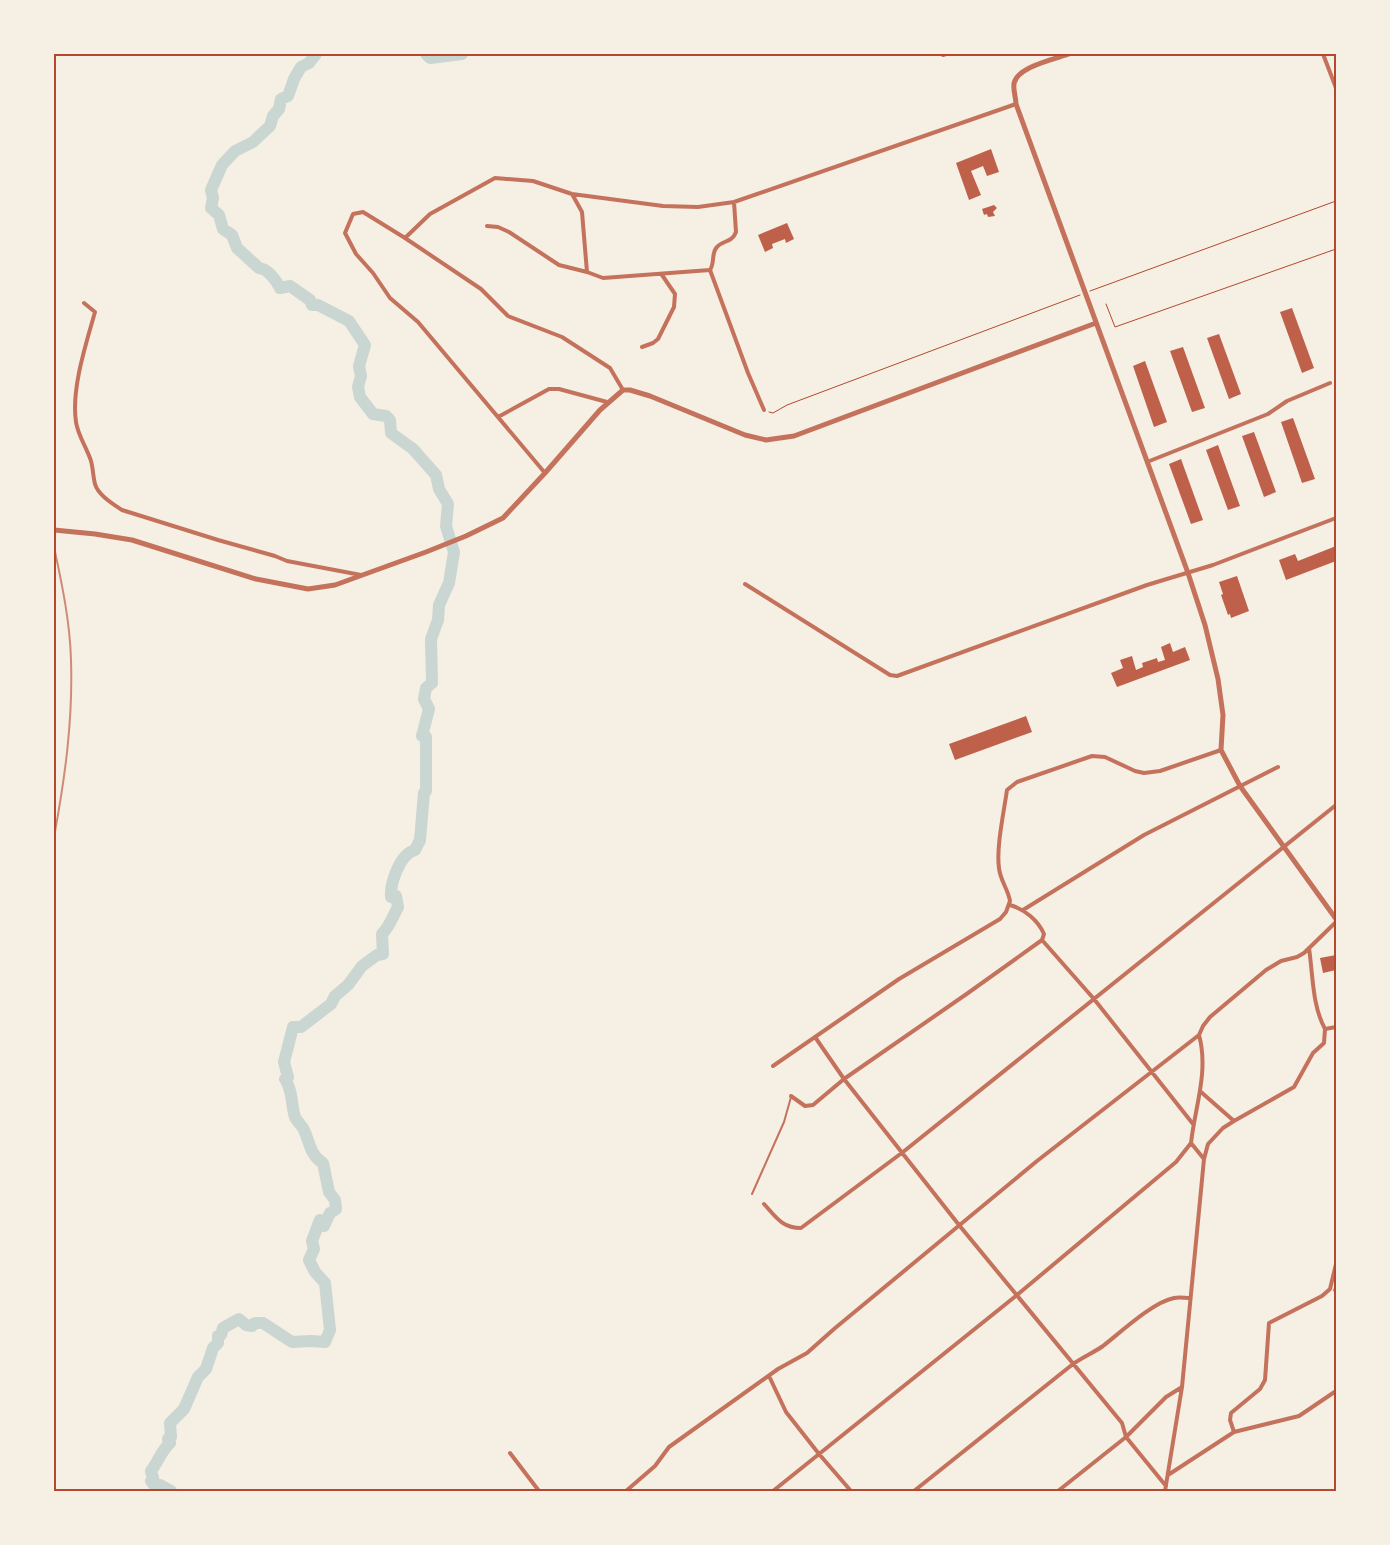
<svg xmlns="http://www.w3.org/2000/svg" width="1390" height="1545" viewBox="0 0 1390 1545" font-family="Barlow,sans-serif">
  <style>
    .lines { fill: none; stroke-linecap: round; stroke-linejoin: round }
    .river { stroke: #c9d6d2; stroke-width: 12 }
    .building { fill: #bf614a }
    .path { stroke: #b5482f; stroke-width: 1 }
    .service { stroke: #c5725c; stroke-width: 2 }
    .minor { stroke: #c5725c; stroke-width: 4 }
    .tertiary { stroke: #c5725c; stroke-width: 5 }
    .rail { stroke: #cf8b77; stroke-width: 2 }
    .neatline { fill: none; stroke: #b5482f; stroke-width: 2 }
  </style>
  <rect width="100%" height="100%" fill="#f6efe4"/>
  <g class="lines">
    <path class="river" d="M426 54 430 58 462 54
      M171 1491 160 1485H154L151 1481 153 1478 151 1471C158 1462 161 1451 170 1443L168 1439 171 1437 170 1423 184 1409 198 1377 206 1369 213 1348 218 1343V1336L221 1335 223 1328 239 1319 246 1325 252 1326 255 1323H263L292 1342 311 1341 325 1342 330 1330 325 1283 315 1272 309 1260 314 1249 312 1241 320 1220 324 1226 330 1213 336 1209 335 1200 329 1192 323 1163C310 1155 310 1143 304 1130 302 1125 297 1122 295 1117 291 1105 293 1091 285 1079L288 1077 284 1062 293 1027H301L331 1004 335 996 348 985 362 966 377 955 383 954 382 934C390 926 393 916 398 907L396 896 391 897C390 883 400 854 415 850L420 840 424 793 426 791V737L422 736 429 709 424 699 426 688 432 683 431 639 438 620 439 605 449 583 454 552 446 526 448 504 439 489 436 475 413 449 391 433 390 420 386 416 373 414 360 397 358 387 361 376 359 366 365 345 349 321 318 305H312L310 300 290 286 280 288C276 280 268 269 259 268L237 248 232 235 223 229 219 215 211 208 213 198 211 190 222 165 235 151 253 142 270 126 273 116 279 109 281 99 288 96 294 79 301 67 309 63 316 54"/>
  </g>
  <path class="building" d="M991 149 999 172 987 176 983 166 971 171 981 195 969 200 956 163Z
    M994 205 997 208 993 212 995 216 988 217 987 214 984 215 982 209Z
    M787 223 794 239 786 243 785 239 772 244 773 248 765 252 758 235Z
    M1292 308 1314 368 1302 373 1280 312Z
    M1219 334 1241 394 1229 399 1207 338Z
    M1183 347 1205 408 1192 412 1170 351Z
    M1145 361 1167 422 1154 427 1133 366Z
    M1293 418 1315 479 1302 483 1281 422Z
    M1254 432 1276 492 1264 497 1242 436Z
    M1218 445 1240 506 1228 510 1206 450Z
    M1181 459 1203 520 1191 524 1169 464Z
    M1336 546V561L1286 580 1279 560 1295 554 1298 561Z
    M1237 576 1249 611 1231 618 1230 614 1228 615 1221 595 1223 594 1219 582Z
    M1170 643 1173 652 1185 647 1190 660 1117 687 1111 673 1123 668 1120 660 1132 656 1136 670 1143 667 1142 663 1157 658 1158 662 1165 660 1161 647Z
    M1026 716 1032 732 955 760 949 744Z
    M1336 955V970L1323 973 1320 958Z"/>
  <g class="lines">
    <path class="path" d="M1090 291 1336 201
      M1106 304 1115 327 1336 249
      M769 412 773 413 787 405 1080 295"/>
    <path class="service" d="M752 1194 784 1122 791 1097"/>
    <path class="minor" d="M1323 54 1336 88
      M943 55 946 54
      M572 194 582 212 587 272
      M487 226 498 227 509 232 559 265 587 272 603 278 710 270 748 373 764 410
      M405 238 430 214 495 178 533 181 572 194 663 206 698 207 734 202 1016 104
      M710 270C715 263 711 253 717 247 723 240 732 243 736 232L734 202
      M84 303 95 312C86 344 71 389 76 422 78 436 87 448 91 461 93 468 93 476 95 484 98 495 113 504 122 510L218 540 275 556 287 561 361 575
      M642 347 653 343 658 339 674 307 675 294 662 275
      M498 417 549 389H559L607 402
      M1147 462 1268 414 1287 401 1330 383
      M545 473 418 322 390 298 373 273 356 254 345 233 353 214 363 212 405 238 481 289 508 316 562 337 610 368 623 390
      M745 584 890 675 897 676 1147 585 1213 565 1336 518
      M1010 905C1024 909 1038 920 1044 934L1042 940
      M1023 910 1144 835 1278 767
      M1042 940 1094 999 1193 1124
      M1309 948C1313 975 1312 1005 1325 1029
      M815 1037 844 1079 959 1225 1122 1423 1126 1437 1166 1486
      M773 1066 899 979 1000 919 1006 912 1010 901C1008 889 1000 880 999 868 996 848 1004 811 1007 790L1017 782 1092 756 1105 757 1135 771 1144 773 1160 771 1221 750
      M1201 1092 1234 1121 1294 1087 1313 1053 1324 1043 1325 1029 1336 1027
      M791 1096 805 1106 813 1105 844 1079 968 993 1042 940
      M1204 1159 1208 1144 1223 1128 1234 1121
      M764 1204C776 1217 782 1228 801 1228L903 1152 1336 805
      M1335 1290H1336
      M769 1376 786 1412 819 1454 851 1491
      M1234 1432 1230 1420 1231 1413 1260 1389 1265 1380 1269 1323 1322 1296 1330 1289 1336 1264
      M510 1453 539 1491
      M1168 1475 1234 1432 1299 1416 1336 1391
      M626 1491 655 1466 669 1447 778 1369 807 1353 834 1329 1037 1161 1199 1035 1203 1026 1210 1017 1266 970 1281 961 1297 957 1304 953 1336 922
      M773 1491 1017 1295 1176 1162 1191 1143
      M914 1491 1073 1364C1083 1357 1093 1353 1103 1346 1121 1332 1153 1302 1174 1298 1179 1297 1185 1298 1190 1298
      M1058 1491 1126 1437 1166 1397 1182 1387
      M1165 1491 1182 1387 1204 1159 1191 1143C1195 1107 1209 1071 1199 1035"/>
    <path class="tertiary" d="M1069 54C1055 59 1016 67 1014 84 1013 90 1016 98 1016 104L1188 573 1205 625 1218 679 1223 715 1221 750 1240 786 1336 919
      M54 530 95 534 132 540 256 579 308 589 335 585 426 552 466 536 503 518 545 473 600 410 623 390H630L650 396 745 435 766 440 794 436 1096 323"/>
    <path class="rail" d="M54 547C62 584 70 622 71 660 73 720 65 778 54 837"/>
  </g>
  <rect width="1390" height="1545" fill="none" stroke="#f6efe4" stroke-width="110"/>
  <rect x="55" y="55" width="1280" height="1435" class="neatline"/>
</svg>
